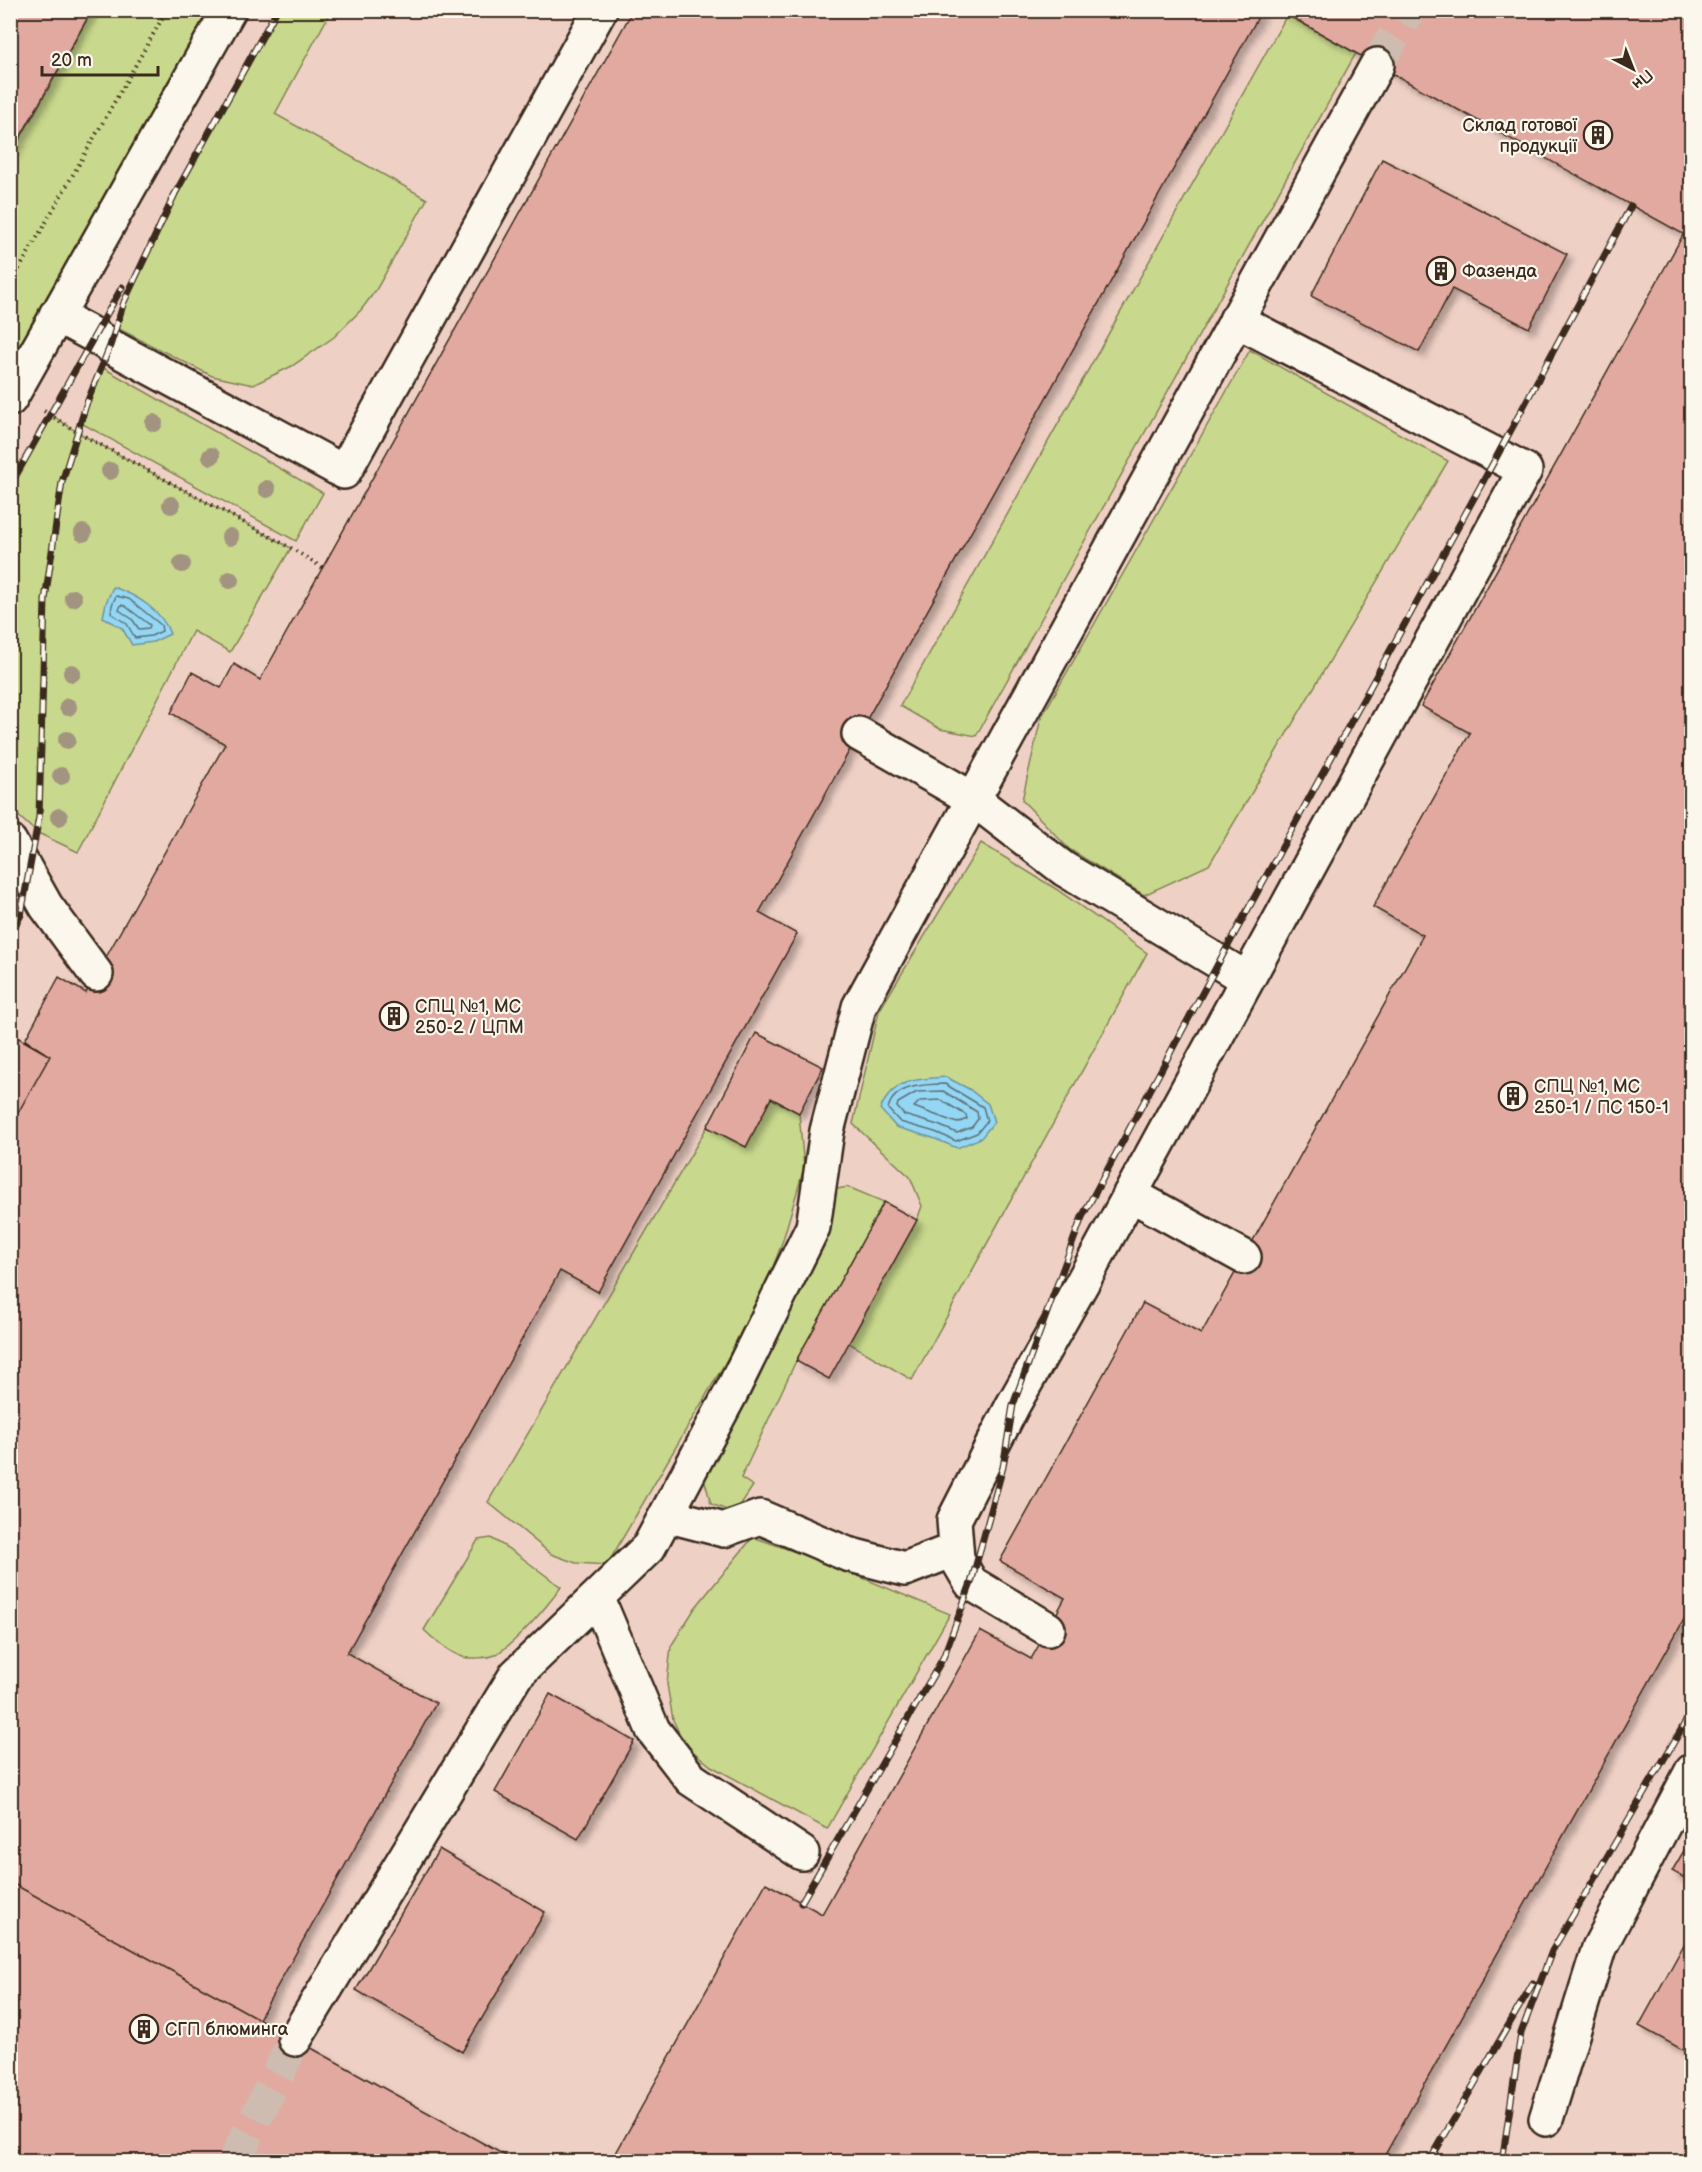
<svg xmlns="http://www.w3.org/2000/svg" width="1702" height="2172" viewBox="0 0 1702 2172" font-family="'Balsamiq Sans',sans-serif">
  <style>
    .built { fill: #efd0c5 }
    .green { fill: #c8d88c; stroke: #828155; stroke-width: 1.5 }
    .water { fill: #93d7f5; stroke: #70929f; stroke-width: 1.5 }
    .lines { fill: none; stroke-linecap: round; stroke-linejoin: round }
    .shore { stroke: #5e6f74; stroke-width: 1.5 }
    .building { fill: #e2a9a0; stroke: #3b2a1e; stroke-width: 1.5; filter: url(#shadow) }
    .minor-tunnel { stroke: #cfbcb0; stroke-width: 33; stroke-dasharray: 33 16; stroke-linecap: butt }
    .minor-casing { stroke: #3b2a1e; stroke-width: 38 }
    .path { stroke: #3b2a1e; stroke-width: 4; stroke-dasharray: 1.5 4.5; stroke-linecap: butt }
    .minor { stroke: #fbf7ec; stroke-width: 33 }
    .rail-casing { stroke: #3b2a1e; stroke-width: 7 }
    .rail { stroke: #fbf7ec; stroke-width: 4.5; stroke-dasharray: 14; stroke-linecap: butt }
    .tree { fill: #a29480 }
    .labels { text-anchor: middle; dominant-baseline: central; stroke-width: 4.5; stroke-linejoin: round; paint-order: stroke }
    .poi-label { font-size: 18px; fill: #3b2a1e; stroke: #fbf7ec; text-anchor: start }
  </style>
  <defs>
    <filter id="shadow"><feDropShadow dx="5.5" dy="5.5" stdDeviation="3" flood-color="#0004"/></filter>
  </defs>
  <rect width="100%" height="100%" fill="#f4e0d5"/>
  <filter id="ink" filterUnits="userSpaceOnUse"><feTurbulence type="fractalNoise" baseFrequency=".0167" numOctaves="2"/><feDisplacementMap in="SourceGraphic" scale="12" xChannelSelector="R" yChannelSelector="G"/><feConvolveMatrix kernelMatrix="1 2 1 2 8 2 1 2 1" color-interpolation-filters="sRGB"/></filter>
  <g filter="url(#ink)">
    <path class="built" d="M11 11H1691V2161H11Z"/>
    <path class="green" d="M92 11H230L11 398V155Z
      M277 11H331L275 114 427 199 376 290 361 310 334 337 292 366 253 385 212 376 115 327C157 216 220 114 277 11Z
      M1287 15 1356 53 976 736 940 729 900 706Z
      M1250 350 1448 461 1209 865 1144 895 1069 849 1022 800 1041 718Z
      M100 366 323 493 296 541 81 423Z
      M50 414 77 432 291 548 230 652 193 631 78 852 36 832 11 809V486Z
      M981 843 1056 889 1147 953 912 1380 849 1343 917 1220 922 1206 910 1177 853 1124 879 1011Z
      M771 1098 799 1113 804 1168 783 1240 760 1303 607 1565 576 1563 551 1554 488 1502 707 1127 746 1147Z
      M848 1187 884 1202 796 1361 741 1478 753 1486 735 1513 711 1504 702 1471 828 1200 837 1189Z
      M753 1537 824 1562 950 1614 827 1829 711 1766 685 1745 673 1720 667 1684 671 1646 695 1608Z
      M491 1538 517 1554 561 1587C546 1608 517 1642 495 1655 489 1658 469 1659 463 1657 450 1653 433 1639 424 1630L478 1540Z"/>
    <path class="water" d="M113 587C136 595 162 610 170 634L153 642 132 645 122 628 103 617 106 603Z
      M946 1077 969 1089 988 1104 994 1122 981 1138 957 1148 933 1138 896 1127 880 1109C895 1078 916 1079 946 1077Z"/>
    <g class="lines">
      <path class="shore" d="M116 596 129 599 161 625 162 631 151 636 135 638 127 624 111 613 112 605Z
        M121 605 125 606 150 625 149 628 139 629 132 619 119 610Z
        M945 1084 983 1107 987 1121 977 1133 956 1141 935 1132 900 1122 888 1109C893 1085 925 1084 945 1084Z
        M943 1091 977 1112 978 1119 972 1127 957 1133 938 1125 904 1115 897 1107 898 1103 917 1092Z
        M941 1100 966 1115 967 1119 957 1123 914 1107 920 1101Z"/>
    </g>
    <path class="building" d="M10 10H92L10 155Z
      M633 10H1262L759 913 797 934 598 1292 560 1271 347 1653 436 1703 259 2019 10 1882V1127L50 1056 25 1040 59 977 86 993 225 744 171 713 192 672 221 688 234 664 260 680Z
      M1279 10H1692V239L1377 65Z
      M1382 159 1567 254 1529 328 1452 289 1419 352 1311 296Z
      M1683 235 1692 239V1605L1381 2162H611L766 1883 822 1914 980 1631 1031 1659 1048 1629 1065 1598 1000 1561 1143 1303 1201 1334 1423 935 1373 907 1470 733 1421 706Z
      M10 1033 50 1056 10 1127Z
      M756 1033 823 1067 799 1113 771 1098 746 1147 707 1127Z
      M884 1202 917 1220 829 1379 796 1361Z
      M550 1694 634 1741 578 1839 495 1792Z
      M1692 1837V1882L1672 1871Z
      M439 1849 545 1912 462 2052 356 1990Z
      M10 1882 259 2019 517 2162H10Z
      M1692 1930V2055L1639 2026Z"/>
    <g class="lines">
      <path class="minor-tunnel" d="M1377 65 1409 10
        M234 2162 295 2039"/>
      <g class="minor-casing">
        <path id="minor" d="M56 315 95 336 110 346 344 472 600 10
          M10 399 229 10
          M859 734 973 799 1064 869 1247 979
          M10 842 46 906 96 974
          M1130 1194 1244 1257
          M666 1515 724 1530 760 1517 847 1554 905 1569 956 1549
          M597 1597 653 1730 691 1779 802 1853
          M1048 1629 971 1583 957 1559 954 1520 1013 1405 1082 1283 1525 470 1236 320
          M295 2039 516 1675 649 1547 732 1391 813 1227 827 1131 859 1007 1377 65
          M1546 2119 1599 1948 1692 1771"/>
      </g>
      <path class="path" d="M10 285 167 10
        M44 411 77 432 291 548 323 568"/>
      <use href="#minor" class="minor"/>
      <g class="rail-casing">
        <path id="rail" d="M171 201 277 10
          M10 486 122 287
          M10 936 21 915 39 817 45 600 62 482 86 405 110 346 124 302 175 194
          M801 1903 943 1658 971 1583 1003 1467 1013 1405 1082 1217 1219 962 1497 456 1631 206
          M1429 2162 1533 1983
          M1502 2162 1521 2033 1552 1951 1692 1711"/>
      </g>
      <use href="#rail" class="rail"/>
    </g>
    <g class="tree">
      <circle cx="154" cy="423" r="9"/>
      <circle cx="211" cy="456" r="9"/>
      <circle cx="110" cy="471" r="9"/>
      <circle cx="267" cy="489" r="9"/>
      <circle cx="171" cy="505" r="9"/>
      <circle cx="83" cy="533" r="9"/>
      <circle cx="230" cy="537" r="9"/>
      <circle cx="182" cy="564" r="9"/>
      <circle cx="230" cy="580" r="9"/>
      <circle cx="73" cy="598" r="9"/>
      <circle cx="72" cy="673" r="9"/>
      <circle cx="68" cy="707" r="9"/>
      <circle cx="67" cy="740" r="9"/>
      <circle cx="61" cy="776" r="9"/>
      <circle cx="59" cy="817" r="9"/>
    </g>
  </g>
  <defs>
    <g id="building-ring" transform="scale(1.5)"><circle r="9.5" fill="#fbf7ec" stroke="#3b2a1e" stroke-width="1.5"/><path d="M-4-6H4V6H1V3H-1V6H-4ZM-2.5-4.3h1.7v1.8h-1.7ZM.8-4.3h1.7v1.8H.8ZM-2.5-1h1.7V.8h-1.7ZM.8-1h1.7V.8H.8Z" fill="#3b2a1e"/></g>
  </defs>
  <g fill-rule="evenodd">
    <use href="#building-ring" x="1598" y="135"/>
    <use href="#building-ring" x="1441" y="271"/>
    <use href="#building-ring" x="394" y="1016"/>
    <use href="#building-ring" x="1513" y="1096"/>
    <use href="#building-ring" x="144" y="2029"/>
  </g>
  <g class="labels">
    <g class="poi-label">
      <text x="1577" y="125" text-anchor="end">Склад готової<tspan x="1577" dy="21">продукції</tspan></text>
      <text x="1462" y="271">Фазенда</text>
      <text x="415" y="1006">СПЦ №1, МС<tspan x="415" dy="21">250-2 / ЦПМ</tspan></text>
      <text x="1534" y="1086">СПЦ №1, МС<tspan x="1534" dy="21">250-1 / ПС 150-1</tspan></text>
      <text x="165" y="2029">СГП блюминга</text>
    </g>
  </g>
  <rect width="1702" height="2172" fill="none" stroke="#fbf7ec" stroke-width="36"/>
  <rect x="18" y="18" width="1666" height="2136" fill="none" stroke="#3b2a1e" stroke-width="2" filter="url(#ink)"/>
  <g transform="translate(1633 69) rotate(138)" stroke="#fbf7ec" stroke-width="4.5" paint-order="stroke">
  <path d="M0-4.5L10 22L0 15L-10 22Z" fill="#3b2a1e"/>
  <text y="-9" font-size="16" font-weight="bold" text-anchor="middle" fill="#3b2a1e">Пн</text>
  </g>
  <path d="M42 66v9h116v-9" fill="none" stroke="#3b2a1e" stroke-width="3"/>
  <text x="51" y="66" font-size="18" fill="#3b2a1e" stroke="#fbf7ec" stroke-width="4.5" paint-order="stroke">20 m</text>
</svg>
